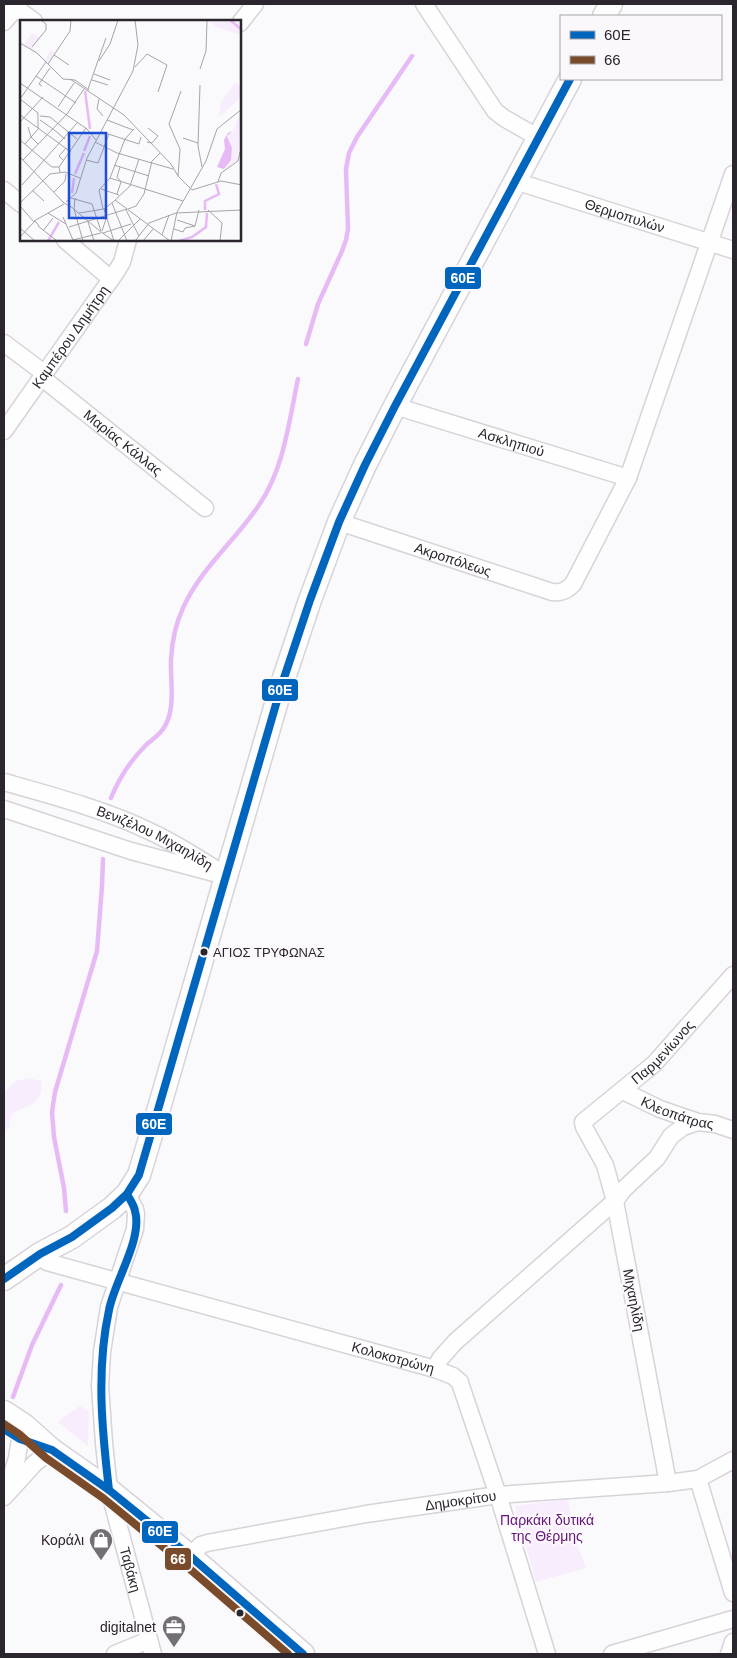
<svg xmlns="http://www.w3.org/2000/svg" width="737" height="1658" viewBox="0 0 737 1658" font-family="Arial,sans-serif">
  <style>
    .green { fill: #f8edfc }
    .lines { fill: none; stroke-linecap: round; stroke-linejoin: round }
    .stream { stroke: #e6bbf5; stroke-width: 4.5 }
    .minor-casing { stroke: #d7d3d8; stroke-width: 19 }
    .secondary-casing { stroke: #d7d3d8; stroke-width: 25 }
    .minor { stroke: #fefefe; stroke-width: 16 }
    .secondary { stroke: #fefefe; stroke-width: 22 }
    .bus-1-casing { stroke: #fbf8fc; stroke-width: 11 }
    .bus-2-casing { stroke: #fbf8fc; stroke-width: 11 }
    .bus-1 { stroke: #0065bd; stroke-width: 8 }
    .bus-2 { stroke: #7a4b2a; stroke-width: 8 }
    .bus-dot { fill: #2b252d; stroke: #fbf8fc; stroke-width: 2 }
    .labels { text-anchor: middle; dominant-baseline: central; stroke-width: 4.5; stroke-linejoin: round; paint-order: stroke }
    .bus-label { font-size: 13px; fill: #2b252d; stroke: #fbf8fc; text-anchor: start }
    .street-label { font-size: 14px; fill: #2b252d; stroke: #fbf8fc }
    .park-label { font-size: 14px; fill: #621777; stroke: #fbf8fc }
    .poi-label { font-size: 14px; fill: #2b252d; stroke: #fbf8fc; text-anchor: end }
    .inset-river { fill: none; stroke: #e6bbf5; stroke-width: 2.5 }
    .inset-road { fill: none; stroke: #a7a4a9; stroke-width: 1 }
    .view { fill: #1d4ed8; fill-opacity: 0.15; stroke: #1d4ed8; stroke-width: 2.5 }
    .inset-edge { fill: none; stroke: #2b252d; stroke-width: 2.5 }
    .line-badge { stroke: #fbf8fc; stroke-width: 2 }
    .badge-label { font-size: 14px; text-anchor: middle; font-weight: bold; fill: #fff }
  </style>
  <rect width="100%" height="100%" fill="#faf9fb"/>
  <path class="green" d="M29 1078 41 1081C45 1104 27 1105 11 1114L9 1128 4 1130V1092L16 1081Z
    M80 1406 89 1411 88 1446 58 1422Z
    M568 1499 575 1540 586 1568 536 1582 515 1506Z"/>
  <g class="lines">
    <path class="stream" d="M306 344 318 304 342 251 346 240 348 229 346 169 349 153 357 137 412 56
      M111 798C119 778 131 760 146 745 153 739 161 734 165 726 176 707 170 680 171 659 172 642 176 623 183 608 201 568 235 541 259 505 284 469 289 421 298 379
      M66 1211 64 1188 54 1137 52 1112 55 1092 97 951 102 886 103 859
      M13 1397 32 1345 61 1285"/>
    <g class="minor-casing">
      <g id="minor">
        <path d="M10 4 34 21"/>
        <path d="M424 4 495 111 504 118 539 138"/>
        <path d="M4 22 19 4"/>
        <path d="M240 23 255 4"/>
        <path id="s1" d="M515 181 733 250"/>
        <path d="M4 190 21 204"/>
        <path d="M65 240 111 279"/>
        <path d="M4 343 44 373"/>
        <path id="s2" d="M41 377 205 508"/>
        <path id="s3" d="M395 406 628 478"/>
        <path id="s4" d="M4 431 116 272 122 262 128 240"/>
        <path id="s5" d="M339 522 552 592C561 593 566 591 573 584L628 478 733 174"/>
        <path id="s6" d="M4 782C50 795 106 810 149 831 176 843 201 860 225 875"/>
        <path d="M4 809 131 851 214 873"/>
        <path id="s7" d="M623 1091 660 1109 698 1122 715 1124 733 1130"/>
        <path id="s8" d="M127 1194 135 1209 136 1214 135 1229 109 1307 102 1352 100 1386 104 1443 109 1490 153 1654"/>
        <path id="s9" d="M47 1262 435 1369 453 1376 460 1382 461 1386 498 1495 547 1654"/>
        <path d="M435 1369 440 1359 455 1342 615 1201 623 1190 657 1158 671 1136 683 1127 698 1122"/>
        <path d="M698 1479 733 1593"/>
        <path id="s10" d="M668 1483 615 1201 605 1165 584 1127 583 1122 654 1064 733 975"/>
        <path d="M8 1487 17 1458 20 1439"/>
        <path d="M4 1497 35 1463 52 1450"/>
        <path id="s11" d="M190 1556 201 1545 207 1543 366 1514 498 1495 668 1483 698 1479 733 1460"/>
        <path d="M115 1654 149 1640"/>
        <path d="M612 1654 733 1619"/>
        <path d="M729 1654 733 1642"/>
      </g>
    </g>
    <g class="secondary-casing">
      <path id="secondary" d="M604 16 611 4
        M4 1279 40 1254 72 1237 112 1208 127 1194 139 1175 157 1115 281 687 310 600 339 522 365 465 395 406 570 79
        M4 1412 25 1426 52 1450 109 1490 190 1556 303 1654"/>
    </g>
    <use href="#minor" class="minor"/>
    <use href="#secondary" class="secondary"/>
    <g class="bus-1-casing">
      <path id="bus-1" d="M4 1279 40 1254 72 1237 112 1208 127 1194 139 1175 281 687 310 600 339 522 365 465 395 406 570 79
        M4 1429 20 1439 52 1450 109 1490 190 1556 303 1654
        M109 1490C102 1430 96 1370 109 1310 114 1282 143 1239 135 1211 134 1205 130 1200 127 1194"/>
    </g>
    <g class="bus-2-casing">
      <path id="bus-2" d="M4 1424 19 1434 46 1458 103 1498 184 1564 288 1654"/>
    </g>
    <use href="#bus-1" class="bus-1"/>
    <use href="#bus-2" class="bus-2"/>
  </g>
  <defs>
    <g id="shop-pin" transform="scale(1.25)"><path d="M0 17L-7.5 6A9.5 9.5 0 1 1 7.5 6Z" fill="#736f75" stroke="#fbf8fc"/><path d="M-5-2.5h2.3a2.7 3.5 0 0 1 5.4 0H5L5.5 6h-11ZM-1.5-2.5h3a1.5 2.3 0 0 0-3 0Z" fill="#fff"/></g>
    <g id="office-pin" transform="scale(1.25)"><path d="M0 17L-7.5 6A9.5 9.5 0 1 1 7.5 6Z" fill="#736f75" stroke="#fbf8fc"/><path d="M-6-3h4V-5.5h4V-3h4V5H-6ZM-1-4.5V-3h2v-1.5ZM-6 0V1H6V0Z" fill="#fff"/></g>
  </defs>
  <g fill-rule="evenodd">
    <use href="#shop-pin" x="101" y="1540"/>
    <use href="#office-pin" x="174" y="1627"/>
  </g>
  <g class="bus-dot">
    <circle cx="204" cy="952" r="4.5"/>
    <circle cx="240" cy="1613" r="4.5"/>
  </g>
  <g class="labels">
    <g class="bus-label">
      <text x="213" y="952">ΑΓΙΟΣ ΤΡΥΦΩΝΑΣ</text>
    </g>
    <g class="street-label">
      <text stroke="none"><textPath href="#s1" startOffset="115">Θερμοπυλών</textPath></text>
      <text stroke="none"><textPath href="#s4" startOffset="115">Καμπέρου Δημήτρη</textPath></text>
      <text stroke="none"><textPath href="#s3" startOffset="122">Ασκληπιού</textPath></text>
      <text stroke="none"><textPath href="#s2" startOffset="105">Μαρίας Κάλλας</textPath></text>
      <text stroke="none"><textPath href="#s5" startOffset="120">Ακροπόλεως</textPath></text>
      <text stroke="none"><textPath href="#s6" startOffset="161">Βενιζέλου Μιχαηλίδη</textPath></text>
      <text stroke="none"><textPath href="#s10" startOffset="479">Παρμενίωνος</textPath></text>
      <text stroke="none"><textPath href="#s7" startOffset="59">Κλεοπάτρας</textPath></text>
      <text transform="translate(634 1300) rotate(79)">Μιχαηλίδη</text>
      <text stroke="none"><textPath href="#s9" startOffset="359">Κολοκοτρώνη</textPath></text>
      <text stroke="none"><textPath href="#s11" startOffset="279">Δημοκρίτου</textPath></text>
      <text stroke="none"><textPath href="#s8" startOffset="386">Ταβάκη</textPath></text>
    </g>
    <g class="park-label">
      <text x="547" y="1520">Παρκάκι δυτικά<tspan x="547" dy="16">της Θέρμης</tspan></text>
    </g>
    <g class="poi-label">
      <text x="84" y="1540">Κοράλι</text>
      <text x="156" y="1627">digitalnet</text>
    </g>
  </g>
  <g transform="translate(20 20)">
    <rect width="221" height="221" fill="#faf9fb"/>
    <path d="M188 0H221V15L197 7ZM12 13 20 18 12 27 21 37 25 40 31 30 35 33 28 43 4 25ZM215 63 221 66V77L199 97 201 82ZM221 90 218 140 204 149 211 140 212 128 207 116 213 112Z" fill="#f8edfc"/>
    <path d="M213 111 207 116 212 128 211 140 204 149 200 148 197 147 205 129 204 120 208 113Z" fill="#e6bbf5"/>
    <path class="inset-river" d="M210 0 222 10M65 71 70 109M64 131 70 116M55 154 64 133M52 173 54 158M185 190V181L199 174 196 164M28 221 39 202M159 221 172 217 186 207 187 193"/>
    <path class="inset-road" d="M0 23 17 33 43 59 55 60 69 70M12 27 26 10V4L21 0M34 35 49 45M79 41 90 24 98 0M28 44 50 11 51 0M115 47 127 34 147 45 138 72M180 49 186 31 187 0M74 54 90 60M16 56 56 83M50 59 104 95 151 144 158 156M72 60 88 65M0 63 67 109 76 120M180 65 178 126 182 147M22 66 19 64 30 48M68 69 86 18M161 71 149 104 160 129 158 156 172 170M0 79 26 42M0 79 18 93V108M79 79 77 89 83 96M38 87 54 63M0 95 51 132M20 96 30 97 57 119M20 100 33 109M87 100 113 110M0 102 23 77M8 107 11 117 18 124M33 109 45 119M82 112 119 124 121 117M163 118 178 123M0 120 32 147H39L40 152M75 122 97 133 153 149M127 122 132 123 138 116 128 108M5 124 19 108M0 137 44 183 51 187M3 140 47 94 64 69M66 140 78 143 89 114M44 141 39 136 46 128M94 145 129 156M39 147 66 108M90 158 163 181M198 162 201 153 218 141 220 132M2 165 58 102M81 169 99 175M12 170 24 181M172 170 201 161 222 165M34 172 45 161 46 154M97 174 101 162 97 157 100 147M51 178 72 184 81 211M55 178 54 189 63 221M95 180 150 221M46 182 56 173 67 138 113 51 118 25 115 0M0 183 30 154 45 152 60 158M92 183 107 221M49 185 81 212M0 186 14 202M83 189 79 170 90 158 105 119 114 109M84 189 94 221M108 189 116 186 124 174 132 141 140 133M106 190 119 216M188 190 202 203 200 221M157 192 186 141 197 109 222 89M28 193 46 204M59 193 84 189 93 182 110 166 119 139M43 197 53 220M157 200 175 206M68 202 74 221M18 206 37 221M19 206 16 202H15V201H14L44 184M175 206 179 190M49 207 107 189M0 208 15 221M154 209 163 212 165 208 175 206M23 211 33 198M82 211 87 196M81 212 94 221M83 213 111 204M142 215 149 195M0 217 14 202M49 221 81 213M98 221 120 199M115 221 129 203 156 193 222 190M123 221 133 209M151 221 157 192"/>
    <path class="view" d="M49 113H86V198H49Z"/>
    <rect width="221" height="221" class="inset-edge"/>
  </g>
  <g class="line-badge">
    <rect x="444" y="266" width="38" height="24" rx="5" fill="#0065bd"/>
    <rect x="261" y="678" width="38" height="24" rx="5" fill="#0065bd"/>
    <rect x="135" y="1112" width="38" height="24" rx="5" fill="#0065bd"/>
    <rect x="141" y="1520" width="38" height="24" rx="5" fill="#0065bd"/>
    <rect x="164" y="1547" width="28" height="24" rx="5" fill="#7a4b2a"/>
  </g>
  <g class="badge-label">
    <text x="463" y="283">60Ε</text>
    <text x="280" y="695">60Ε</text>
    <text x="154" y="1129">60Ε</text>
    <text x="160" y="1536">60Ε</text>
    <text x="178" y="1564">66</text>
  </g>
  <rect width="737" height="1658" fill="none" stroke="#2b252d" stroke-width="10"/>
  <rect x="560" y="15" width="162" height="65" fill="#fbf8fc" stroke="#a8a4a9"/>
  <rect x="570" y="31" width="25" height="8" fill="#0065bd" stroke="#a8a4a9"/>
  <text x="604" y="40" font-size="15" fill="#2b252d">60Ε</text>
  <rect x="570" y="56" width="25" height="8" fill="#7a4b2a" stroke="#a8a4a9"/>
  <text x="604" y="65" font-size="15" fill="#2b252d">66</text>
</svg>
